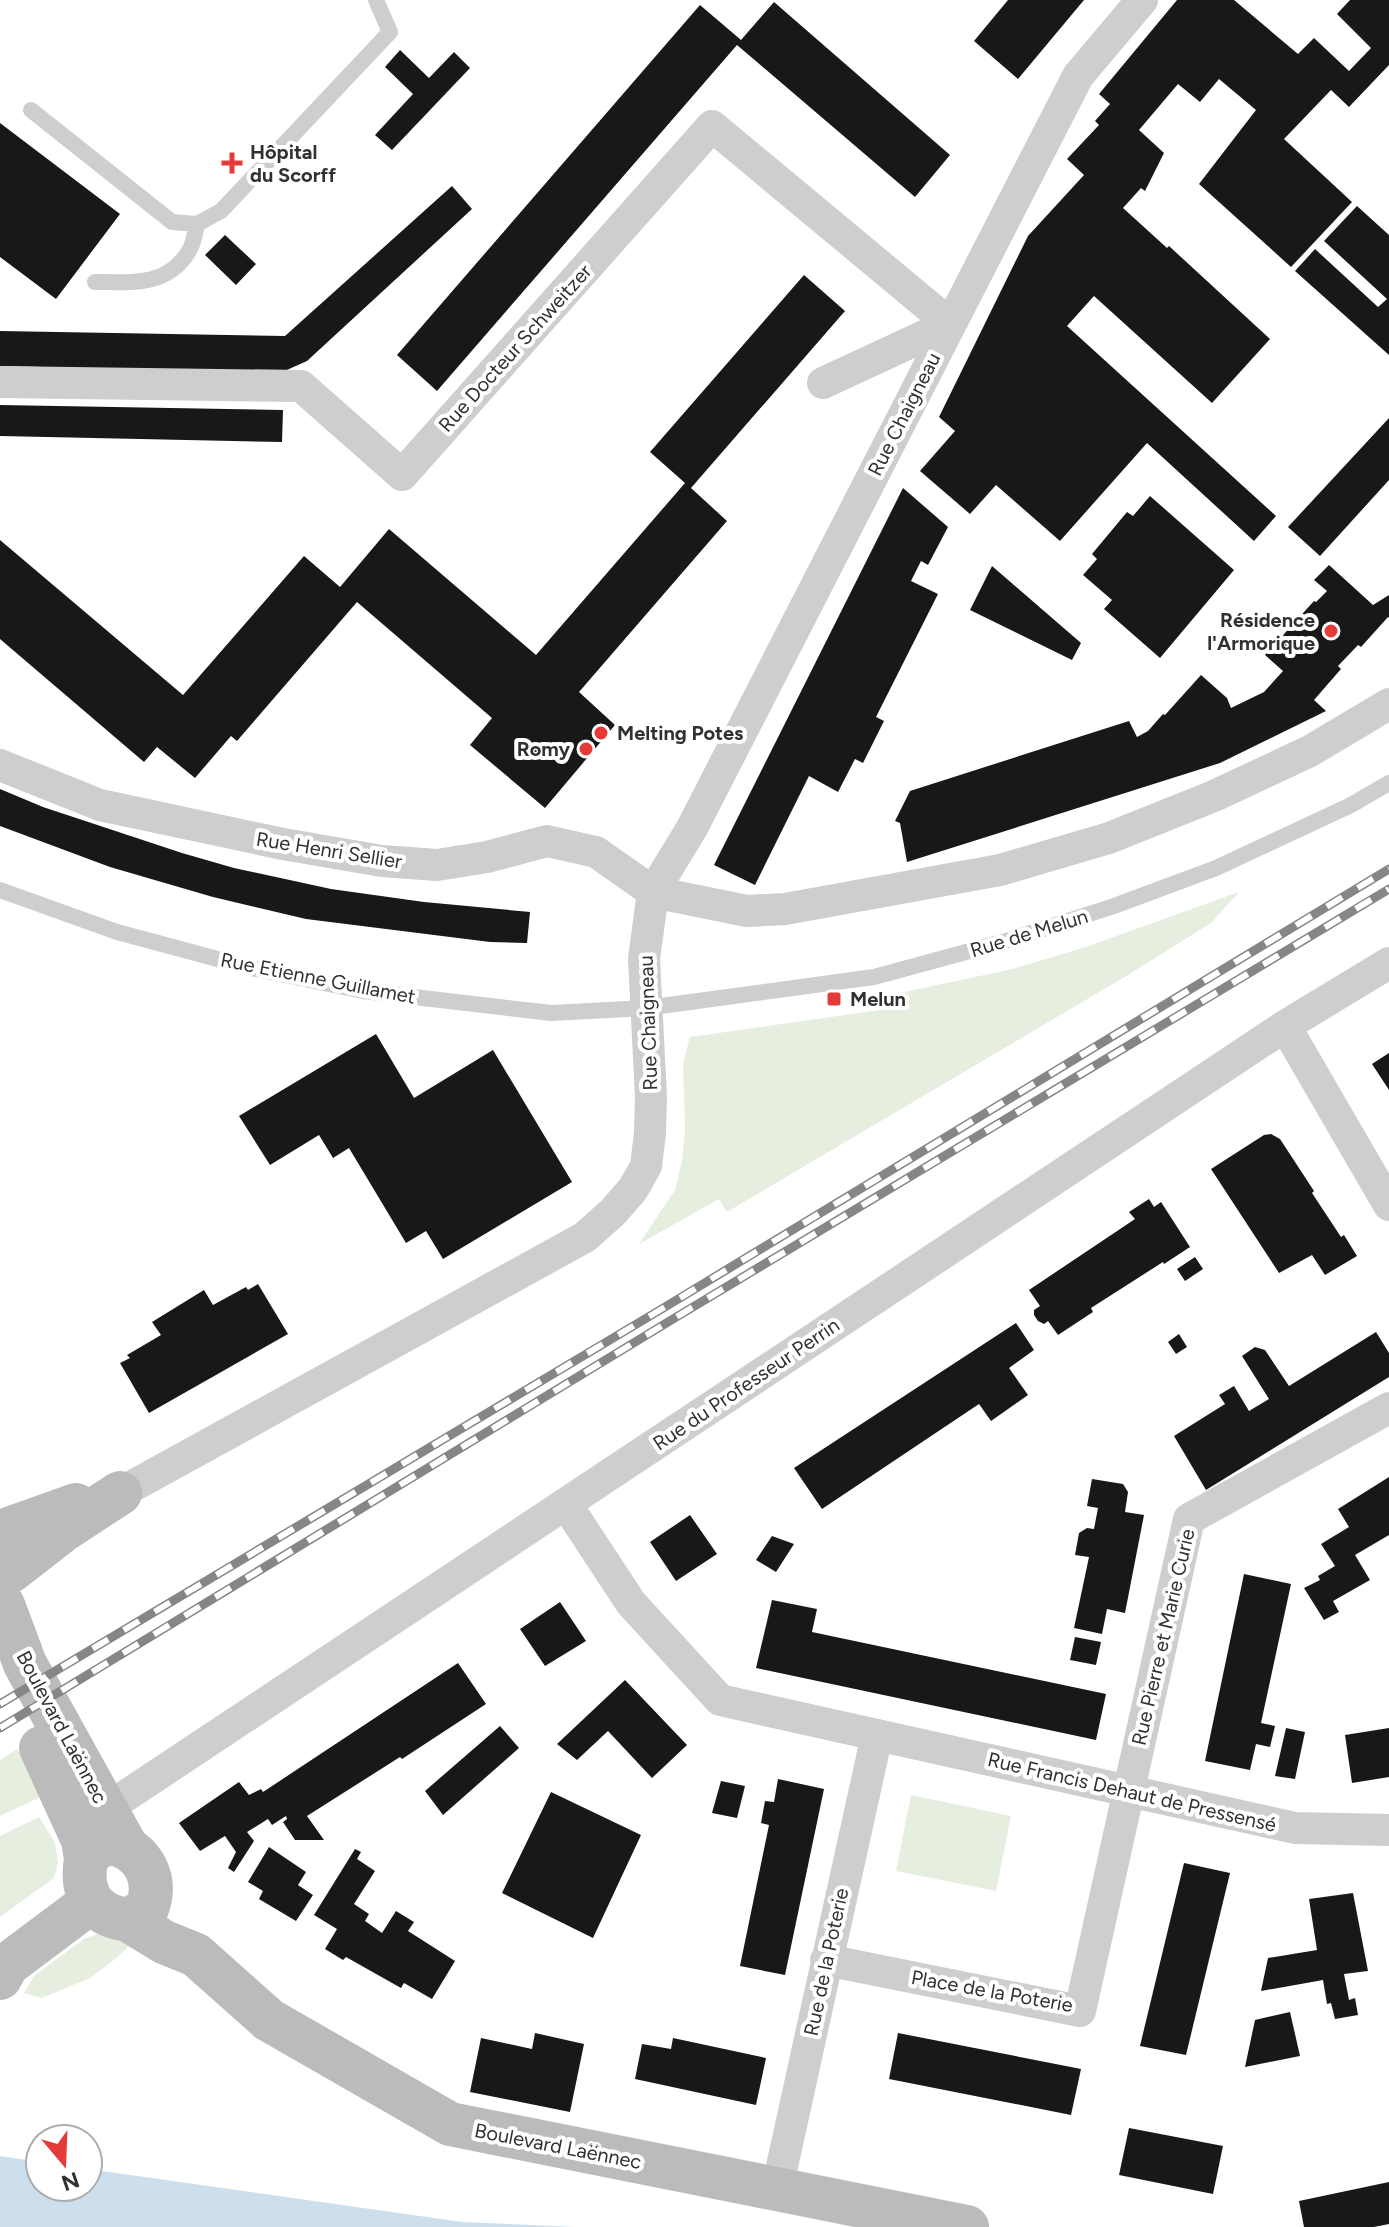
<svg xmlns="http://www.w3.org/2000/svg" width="1389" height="2227" viewBox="0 0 1389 2227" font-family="Figtree,sans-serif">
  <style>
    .green { fill: #e6eee0 }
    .water { fill: #cddeed }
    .building { fill: #181818 }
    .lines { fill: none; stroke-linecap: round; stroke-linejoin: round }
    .service { stroke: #cecece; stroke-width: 16 }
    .minor { stroke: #cecece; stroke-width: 32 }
    .secondary { stroke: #bbb; stroke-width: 44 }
    .rail-casing { stroke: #868686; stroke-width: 9 }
    .rail { stroke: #fff; stroke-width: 6; stroke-dasharray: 18; stroke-linecap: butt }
    .poi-dot { fill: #e43a38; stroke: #fff; stroke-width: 3 }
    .labels { text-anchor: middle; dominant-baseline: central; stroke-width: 8; stroke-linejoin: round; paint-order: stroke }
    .poi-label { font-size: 20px; font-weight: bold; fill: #313131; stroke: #fff; text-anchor: start }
    .street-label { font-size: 20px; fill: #313131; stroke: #fff }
  </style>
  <rect width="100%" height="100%" fill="#fff"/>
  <path class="green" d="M1239 892 1211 923 1128 975 727 1212 719 1199 639 1244 675 1190 682 1161 685 1129 683 1063 690 1037 887 1009 885 996 1013 969 1083 948Z
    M17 1749 47 1794 0 1816V1760Z
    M911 1795 1011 1816 996 1891 896 1871Z
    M39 1817 55 1843 58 1862 54 1878 0 1917V1836Z
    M110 1929 131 1944 114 1960 90 1978 42 1998 24 1993 34 1976 84 1939Z"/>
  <path class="water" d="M0 2156 40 2162V2187H88V2169L462 2222 575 2227H0Z"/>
  <path class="building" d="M1008 0H1084L1018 79 974 41Z
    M1177 0H1234L1298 54 1314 38 1349 71 1371 48 1337 14 1350 0H1389V65L1349 107 1331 90 1284 139 1352 202 1291 267 1199 184 1256 110 1219 79 1200 102 1178 84 1139 130 1164 153 1145 191 1141 188 1123 208 1167 248 1169 246 1270 339 1212 403 1094 296 1067 326 1276 516 1254 541 1147 443 1060 541 996 485 970 514 920 471 955 431 939 417 1028 236 1084 175 1067 159 1099 125 1095 121 1110 104 1099 94Z
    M774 2 950 155 915 197 737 45 437 391 397 355 700 5 741 40Z
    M400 50 429 78 454 52 470 68 392 150 375 135 413 94 385 67Z
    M0 123 120 214 56 299 0 257Z
    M452 186 472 209 307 361 280 373 0 366V331L285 336Z
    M1357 206 1389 235V355L1295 271 1315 249 1378 307 1387 299 1324 241Z
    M225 235 256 264 236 285 205 255Z
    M804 275 845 311 691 488 727 521 579 692 615 725 545 808 470 745 492 718 357 602 237 741 231 736 195 778 157 747 144 762 0 639V540L183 695 304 556 340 587 389 529 536 655 685 483 650 452Z
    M0 405 283 410 282 442 0 436Z
    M1389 418V480L1320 556 1288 527Z
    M903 488 948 527 928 565 921 561 911 581 938 594 876 717 884 721 863 763 855 759 838 792 809 776 755 885 714 865Z
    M1150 496 1234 570 1160 658 1104 609 1112 600 1083 575 1097 559 1092 554 1127 512 1133 516Z
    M1329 565 1373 605 1389 595V618L1388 617 1361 647 1358 645 1338 666 1341 669 1314 700 1326 711 1220 763 907 862 900 823 895 821 910 791 1129 721 1137 737 1148 731 1163 714 1165 715 1201 675 1227 698 1231 708 1264 692 1283 671 1265 655 1314 601 1316 602 1327 591 1314 580Z
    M992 566 1081 643 1072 660 970 610Z
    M0 789 43 807 182 853 234 868 331 889 424 902 530 912 527 943 490 942 306 919 213 897 110 867 0 826Z
    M376 1034 414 1098 493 1050 572 1182 443 1259 426 1231 406 1243 349 1148 333 1158 319 1135 270 1165 239 1116Z
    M1389 1053V1090L1372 1064Z
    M1271 1134 1280 1139 1314 1191 1312 1193 1341 1237 1344 1235 1357 1256 1325 1275 1312 1255 1279 1273 1211 1169 1264 1135Z
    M1149 1199 1154 1207 1161 1202 1190 1247 1164 1264 1163 1262 1091 1308 1093 1312 1058 1335 1048 1321 1044 1324 1038 1321 1034 1315V1310L1040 1306 1029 1290 1135 1219 1129 1212Z
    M1195 1257 1203 1269 1185 1281 1177 1269Z
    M258 1284 288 1334 149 1413 120 1363 130 1358 127 1355 161 1335 152 1322 204 1290 213 1305 246 1287 248 1290Z
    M1016 1323 1034 1350 1009 1368 1028 1395 991 1421 979 1404 822 1509 794 1468Z
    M1376 1332 1389 1353V1377L1206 1490 1174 1436 1225 1404 1219 1395 1234 1386 1249 1411 1269 1399 1242 1356 1255 1347 1265 1350 1289 1386Z
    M1179 1334 1187 1347 1176 1354 1168 1342Z
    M1389 1477V1535L1355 1555 1370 1580 1333 1601 1339 1612 1324 1620 1304 1588 1320 1580 1318 1576 1335 1566 1321 1544 1349 1527 1338 1509Z
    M1092 1479 1123 1484 1128 1492 1125 1512 1144 1515 1125 1613 1107 1609 1102 1634 1074 1628 1089 1557 1075 1555 1079 1533 1087 1528 1094 1529 1098 1508 1087 1506Z
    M690 1515 717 1554 676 1581 650 1542Z
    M772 1536 794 1544 776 1572 756 1560Z
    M1244 1574 1291 1584 1261 1723 1275 1726 1270 1747 1256 1744 1250 1770 1205 1761Z
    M772 1600 817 1609 812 1632 1106 1694 1096 1740 756 1668Z
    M560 1602 586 1641 545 1666 520 1629Z
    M1075 1637 1101 1642 1096 1665 1070 1660Z
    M458 1663 486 1704 402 1759 400 1757 307 1816 324 1840H295L283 1822 287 1819 286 1816 272 1825 268 1819 247 1832 254 1841 234 1872 228 1868 236 1852 225 1836 200 1851 179 1823 239 1782 249 1795 261 1789 263 1792Z
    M625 1680 687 1745 652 1778 608 1731 577 1760 557 1744Z
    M500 1726 519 1748 443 1815 425 1791Z
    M1286 1728 1305 1732 1295 1779 1275 1776Z
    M1389 1728V1777L1352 1783 1345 1735Z
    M778 1779 824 1789 785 1975 740 1966 769 1825 761 1823 765 1801 774 1802Z
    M721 1781 745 1786 737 1818 712 1813Z
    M551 1792 641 1835 593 1938 502 1893Z
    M269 1847 306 1872 298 1885 313 1895 296 1921 259 1899 263 1891 248 1882Z
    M355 1849 361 1852 357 1859 375 1871 354 1904 369 1914 365 1921 382 1933 396 1911 414 1922 408 1931 455 1961 432 1999 404 1983 401 1988 346 1957 343 1960 325 1949 337 1929 314 1915Z
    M1184 1863 1230 1873 1186 2055 1140 2046Z
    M1353 1893 1368 1971 1344 1974 1349 2000 1355 1998 1358 2015 1335 2019 1331 2003 1327 2004 1323 1980 1261 1991 1268 1958 1317 1950 1309 1899Z
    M1290 2012 1300 2056 1245 2067 1255 2020Z
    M535 2033 584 2044 570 2112 470 2092 481 2038 532 2049Z
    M898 2033 1081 2069 1071 2115 889 2079Z
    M673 2038 766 2058 756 2105 635 2079 642 2044 671 2049Z
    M1129 2128 1223 2146 1213 2194 1119 2175Z
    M1389 2182V2224L1374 2227H1304L1299 2201Z"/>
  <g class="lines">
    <path class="service" d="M31 110 172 222 197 224 221 211 390 32 376 0
      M95 282C133 282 169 287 190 249 194 242 195 232 197 224
      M0 890 117 932 251 968 363 991 551 1013 646 1008 874 977 1003 942 1114 906 1216 868 1351 805 1389 783"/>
    <path class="minor" d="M0 382 301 386 402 475 712 126 950 324 823 383
      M0 765 100 805 283 844 382 861 437 865 487 857 547 841 596 852 653 892 747 911 785 909 1000 870 1109 838 1214 796 1310 751 1389 704
      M1285 1026 1389 1205
      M120 1493 585 1237 613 1212 633 1189 646 1166 650 1133 651 1097 644 959 653 892 692 828 1078 76 1142 0
      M566 1504 631 1603 720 1700 1295 1828 1389 1830
      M106 1809 1285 1026 1389 963
      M826 1960 1080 2011 1189 1519 1389 1408
      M777 2189 877 1735"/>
    <path class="secondary" d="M0 1532 76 1505
      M11 1571 65 1529 120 1493
      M3 1605 25 1664 126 1846
      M41 1748 83 1840 86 1859
      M113 1843C144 1851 158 1879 147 1909L128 1920C93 1915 80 1894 86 1859L97 1847Z
      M128 1920 164 1942 196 1955 269 2020 450 2124 967 2227
      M0 1978 7 1965 91 1902"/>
    <g class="rail-casing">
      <path id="rail" d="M0 1704 665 1307 1389 869
        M0 1728 673 1319 1389 889"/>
    </g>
    <use href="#rail" class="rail"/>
  </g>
  <g class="poi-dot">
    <path d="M228 151h8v8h8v8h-8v8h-8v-8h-8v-8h8z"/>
    <circle cx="1331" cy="631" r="8"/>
    <circle cx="601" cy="733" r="8"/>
    <circle cx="586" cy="749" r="8"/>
    <rect x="826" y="991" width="16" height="16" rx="4"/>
  </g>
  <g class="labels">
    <g class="poi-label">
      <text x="250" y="152">Hôpital<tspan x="250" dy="23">du Scorff</tspan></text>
      <text x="1315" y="620" text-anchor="end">Résidence<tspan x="1315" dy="23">l'Armorique</tspan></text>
      <text x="617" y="733">Melting Potes</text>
      <text x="570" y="749" text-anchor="end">Romy</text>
      <text x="850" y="999">Melun</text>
    </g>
    <g class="street-label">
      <text transform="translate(515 348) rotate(-48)">Rue Docteur Schweitzer</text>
      <text transform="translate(904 414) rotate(-63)">Rue Chaigneau</text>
      <text transform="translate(329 850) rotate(9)">Rue Henri Sellier</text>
      <text transform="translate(1029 933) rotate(-17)">Rue de Melun</text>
      <text transform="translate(318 978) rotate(11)">Rue Etienne Guillamet</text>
      <text transform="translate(648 1023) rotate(-92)">Rue Chaigneau</text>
      <text transform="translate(746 1384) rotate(-34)">Rue du Professeur Perrin</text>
      <text transform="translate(1163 1637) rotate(-77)">Rue Pierre et Marie Curie</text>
      <text transform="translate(62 1727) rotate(62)">Boulevard Laënnec</text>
      <text transform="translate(1132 1792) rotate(13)">Rue Francis Dehaut de Pressensé</text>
      <text transform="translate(826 1962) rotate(-78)">Rue de la Poterie</text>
      <text transform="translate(992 1991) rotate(10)">Place de la Poterie</text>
      <text transform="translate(558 2146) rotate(11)">Boulevard Laënnec</text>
    </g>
  </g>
  <g transform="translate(64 2163) rotate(161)"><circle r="38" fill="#ffffff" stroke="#adadad" stroke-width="2"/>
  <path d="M0-6L14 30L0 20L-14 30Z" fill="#e43a38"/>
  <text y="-12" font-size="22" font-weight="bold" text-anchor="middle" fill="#313131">N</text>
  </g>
</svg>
